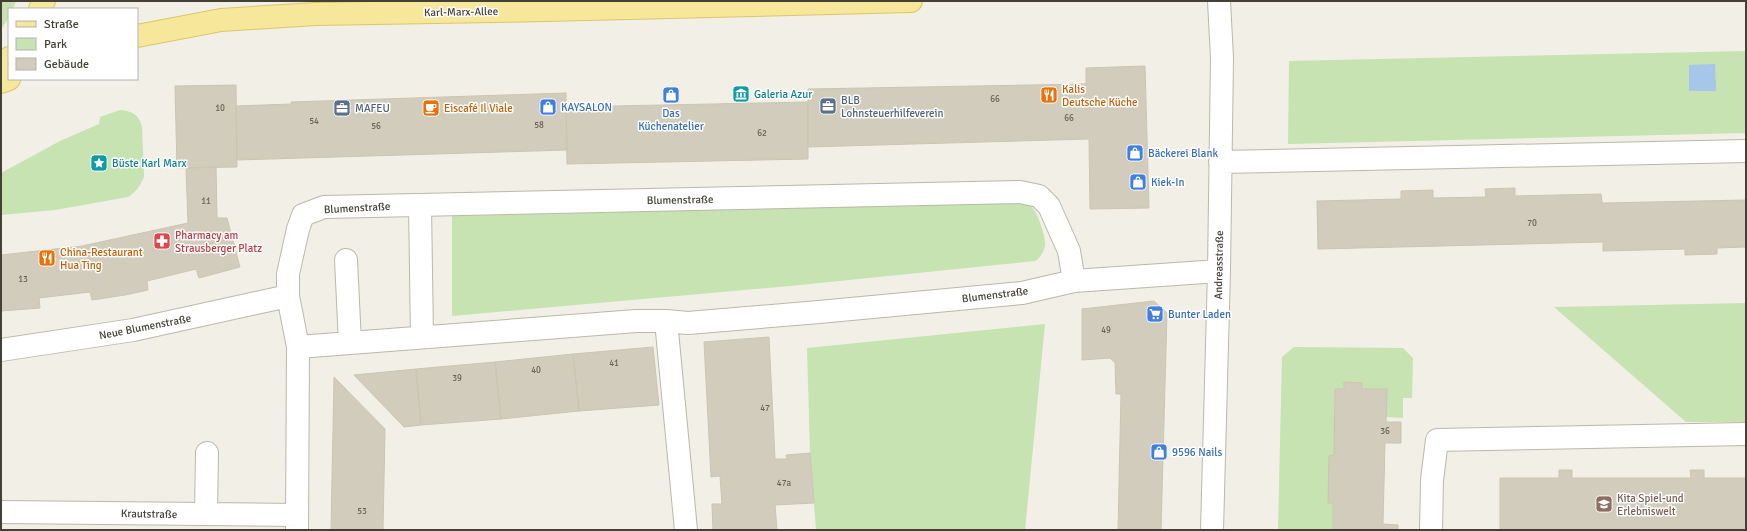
<svg xmlns="http://www.w3.org/2000/svg" width="1747" height="531" viewBox="0 0 1747 531" font-family="Signika,sans-serif">
  <style>
    .green { fill: #c6e3b1 }
    .water { fill: #a6c6ea }
    .building { fill: #d2ccbc; stroke: #ccc5b0 }
    .lines { fill: none; stroke-linecap: round; stroke-linejoin: round }
    .minor-casing { stroke: #bcb8a9; stroke-width: 24 }
    .major-casing { stroke: #dac76b; stroke-width: 24 }
    .minor { stroke: #fff; stroke-width: 22 }
    .major { stroke: #f6e79a; stroke-width: 22 }
    .labels { text-anchor: middle; dominant-baseline: central; stroke-width: 3; stroke-linejoin: round; paint-order: stroke }
    .number-label { font-size: 9px; fill: #686358 }
    .street-label { font-size: 11px; fill: #444036; stroke: #fff }
    .food-label { font-size: 11px; fill: #c56008; stroke: #fff; text-anchor: start }
    .culture-label { font-size: 11px; fill: #0d838f; stroke: #fff; text-anchor: start }
    .service-label { font-size: 11px; fill: #4e5e75; stroke: #fff; text-anchor: start }
    .shop-label { font-size: 11px; fill: #366cbe; stroke: #fff; text-anchor: start }
    .health-label { font-size: 11px; fill: #be3a42; stroke: #fff; text-anchor: start }
    .education-label { font-size: 11px; fill: #785e54; stroke: #fff; text-anchor: start }
  </style>
  <rect width="100%" height="100%" fill="#f1efe6"/>
  <path class="green" d="M1 1H16L13 9H9V17L1 30Z
    M1746 51V133L1288 144 1289 61Z
    M120 110C133 111 139 115 142 127L144 177C140 186 136 192 128 197L55 210 1 215V173L60 141 99 124 100 117Z
    M1018 203C1023 203 1027 204 1031 206 1037 211 1046 237 1045 245 1044 252 1040 258 1035 261L790 286 452 316V216Z
    M1746 303V422H1686L1554 307Z
    M1045 324 1025 530H816L810 453 807 348Z
    M1294 347 1403 348 1413 358 1412 398H1403V418L1386 417V389H1335L1333 530H1278L1282 357Z"/>
  <path class="water" d="M1715 64 1716 91H1689V65Z"/>
  <path class="building" d="M1145 66 1149 208 1090 209 1089 139 808 147V89L1086 84V68Z
    M236 85 237 167 177 168 175 86Z
    M566 93 567 150 237 160 236 106 291 104V102Z
    M808 102V159L567 164 566 107Z
    M216 167 217 218H227L240 267 199 278 196 269 147 281 148 290 125 295 92 300 90 292 39 298 40 308 1 311V255L82 246 188 223 186 168Z
    M1515 188V196L1601 194 1602 203 1746 200V247L1717 248V254L1685 255V249L1603 251V242L1318 249 1317 201 1401 199V191L1433 190V198L1486 197 1485 189Z
    M1154 301 1167 313 1161 530H1118L1121 394H1116L1115 363 1110 358 1082 360V309Z
    M769 337 775 459H787L786 455 810 453 814 503 775 505 777 530H713L712 504H722L720 476 711 477 704 342Z
    M653 347 659 405 579 411 573 354Z
    M573 354 579 411 501 419 495 362Z
    M495 362 501 419 421 425 416 369Z
    M416 369 421 425 404 427 354 375Z
    M334 377 385 429 383 530H331Z
    M1344 382 1362 383V389H1387L1386 422H1401V443H1385L1383 524 1398 525V530H1333V503H1328L1329 456 1334 455 1335 389H1344Z
    M1559 470H1572V478H1691L1690 470H1704V478H1746V529H1500V478H1559Z"/>
  <g class="lines">
    <g class="minor-casing">
      <path id="minor" d="M1220 162 1746 151
        M420 205 422 337
        M346 260 350 343
        M666 321 686 530
        M298 347 636 321H666L688 323 819 312 1022 293 1074 281 1219 271
        M1 350 133 330 288 296
        M1 512 297 515
        M206 514 207 453
        M297 530 298 347 288 296V274L298 229 303 215 324 207 1020 192 1039 196 1049 206 1069 251 1074 281
        M1212 530 1219 271 1222 58 1219 1
        M1431 530 1432 480 1437 440 1746 434"/>
    </g>
    <g class="major-casing">
      <path id="major" d="M40 9 44 1
        M137 36 221 20 315 14 546 10 911 1
        M1 65 9 58
        M1 82 9 79"/>
    </g>
    <use href="#minor" class="minor"/>
    <use href="#major" class="major"/>
  </g>
  <defs>
    <g id="museum-square" transform="scale(0.9)"><rect x="-9" y="-9" width="18" height="18" rx="4" fill="#0f9aa8" stroke="#fff"/><path d="M0-6L6-3V-2H-6V-3ZM-5-1h2V3h-2ZM-1-1h2V3h-2ZM3-1h2V3H3ZM-6 4H6V6H-6Z" fill="#fff"/></g>
    <g id="shop-square" transform="scale(0.9)"><rect x="-9" y="-9" width="18" height="18" rx="4" fill="#3f7fe0" stroke="#fff"/><path d="M-5-2.5h2.3a2.7 3.5 0 0 1 5.4 0H5L5.5 6h-11ZM-1.5-2.5h3a1.5 2.3 0 0 0-3 0Z" fill="#fff"/></g>
    <g id="restaurant-square" transform="scale(0.9)"><rect x="-9" y="-9" width="18" height="18" rx="4" fill="#e8710a" stroke="#fff"/><path d="M-5-6h1v4h1v-4h1v4h1v-4h1v5L-1.5 .5V6h-2V.5L-5-1ZM5-6V6H3V1.5H1.5Q1.5-4 5-6Z" fill="#fff"/></g>
    <g id="office-square" transform="scale(0.9)"><rect x="-9" y="-9" width="18" height="18" rx="4" fill="#5c6f8a" stroke="#fff"/><path d="M-6-3h4V-5.5h4V-3h4V5H-6ZM-1-4.5V-3h2v-1.5ZM-6 0V1H6V0Z" fill="#fff"/></g>
    <g id="cafe-square" transform="scale(0.9)"><rect x="-9" y="-9" width="18" height="18" rx="4" fill="#e8710a" stroke="#fff"/><path d="M-5.5-4.5H6V0H3Q3 3.5 0 3.5H-2.5Q-5.5 3.5-5.5 0ZM3-3.2v2h1.7v-2ZM-6 4.5H4V6H-6Z" fill="#fff"/></g>
    <g id="sight-square" transform="scale(0.9)"><rect x="-9" y="-9" width="18" height="18" rx="4" fill="#0f9aa8" stroke="#fff"/><path d="M0-6L1.8-2.2L6-1.7L2.9 1.2L3.7 5.4L0 3.3L-3.7 5.4L-2.9 1.2L-6-1.7L-1.8-2.2Z" fill="#fff"/></g>
    <g id="pharmacy-square" transform="scale(0.9)"><rect x="-9" y="-9" width="18" height="18" rx="4" fill="#e0444e" stroke="#fff"/><path d="M-2-6h4v4h4v4h-4v4h-4v-4h-4v-4h4Z" fill="#fff"/></g>
    <g id="supermarket-square" transform="scale(0.9)"><rect x="-9" y="-9" width="18" height="18" rx="4" fill="#3f7fe0" stroke="#fff"/><path d="M-6-5.5h2.5l.6 2H6L4.5 2H-2.5L-4.4-4H-6ZM-1.5 3.2a1.3 1.3 0 1 0 .1 0ZM3 3.2a1.3 1.3 0 1 0 .1 0Z" fill="#fff"/></g>
    <g id="school-square" transform="scale(0.9)"><rect x="-9" y="-9" width="18" height="18" rx="4" fill="#8d6e63" stroke="#fff"/><path d="M0-5L7-2L0 1L-7-2ZM-4 1L0 2.5L4 1V4Q0 6-4 4Z" fill="#fff"/></g>
  </defs>
  <g fill-rule="evenodd">
    <use href="#museum-square" x="741" y="94"/>
    <use href="#shop-square" x="671" y="95"/>
    <use href="#restaurant-square" x="1049" y="95"/>
    <use href="#office-square" x="828" y="106"/>
    <use href="#shop-square" x="548" y="107"/>
    <use href="#office-square" x="342" y="108"/>
    <use href="#cafe-square" x="431" y="108"/>
    <use href="#shop-square" x="1135" y="153"/>
    <use href="#sight-square" x="99" y="163"/>
    <use href="#shop-square" x="1138" y="182"/>
    <use href="#pharmacy-square" x="162" y="241"/>
    <use href="#restaurant-square" x="47" y="258"/>
    <use href="#supermarket-square" x="1155" y="314"/>
    <use href="#shop-square" x="1159" y="452"/>
    <use href="#school-square" x="1604" y="504"/>
  </g>
  <g class="labels">
    <g class="number-label">
      <text x="995" y="99">66</text>
      <text x="220" y="108">10</text>
      <text x="1069" y="118">66</text>
      <text x="314" y="121">54</text>
      <text x="539" y="125">58</text>
      <text x="376" y="126">56</text>
      <text x="762" y="133">62</text>
      <text x="206" y="201">11</text>
      <text x="1532" y="223">70</text>
      <text x="23" y="279">13</text>
      <text x="1106" y="330">49</text>
      <text x="614" y="363">41</text>
      <text x="536" y="370">40</text>
      <text x="457" y="378">39</text>
      <text x="765" y="408">47</text>
      <text x="1385" y="431">36</text>
      <text x="784" y="483">47a</text>
      <text x="362" y="511">53</text>
    </g>
    <g class="street-label">
      <text transform="translate(461 12) rotate(-1)">Karl-Marx-Allee</text>
      <text transform="translate(680 200) rotate(-1)">Blumenstraße</text>
      <text transform="translate(357 208) rotate(-3)">Blumenstraße</text>
      <text transform="translate(1219 265) rotate(-89)">Andreasstraße</text>
      <text transform="translate(995 295) rotate(-7)">Blumenstraße</text>
      <text transform="translate(145 327) rotate(-11)">Neue Blumenstraße</text>
      <text transform="translate(149 514) rotate(1)">Krautstraße</text>
    </g>
    <g class="food-label">
      <text x="1062" y="89">Kalis<tspan x="1062" dy="13">Deutsche Küche</tspan></text>
      <text x="444" y="108">Eiscafé Il Viale</text>
      <text x="60" y="252">China-Restaurant<tspan x="60" dy="13">Hua Ting</tspan></text>
    </g>
    <g class="culture-label">
      <text x="754" y="94">Galeria Azur</text>
      <text x="112" y="163">Büste Karl Marx</text>
    </g>
    <g class="service-label">
      <text x="841" y="100">BLB<tspan x="841" dy="13">Lohnsteuerhilfeverein</tspan></text>
      <text x="355" y="108">MAFEU</text>
    </g>
    <g class="shop-label">
      <text x="561" y="107">KAYSALON</text>
      <text x="671" y="113" text-anchor="middle">Das<tspan x="671" dy="13">Küchenatelier</tspan></text>
      <text x="1148" y="153">Bäckerei Blank</text>
      <text x="1151" y="182">Kiek-In</text>
      <text x="1168" y="314">Bunter Laden</text>
      <text x="1172" y="452">9596 Nails</text>
    </g>
    <g class="health-label">
      <text x="175" y="235">Pharmacy am<tspan x="175" dy="13">Strausberger Platz</tspan></text>
    </g>
    <g class="education-label">
      <text x="1617" y="498">Kita Spiel-und<tspan x="1617" dy="13">Erlebniswelt</tspan></text>
    </g>
  </g>
  <rect width="1747" height="531" fill="none" stroke="#444036" stroke-width="4"/>
  <rect x="8" y="8" width="130" height="72" fill="#ffffff" stroke="#b4b3af"/>
  <rect x="16" y="21" width="20" height="6" fill="#f6e79a" stroke="#b4b3af"/>
  <text x="44" y="28" font-size="12" fill="#444036">Straße</text>
  <rect x="16" y="38" width="20" height="12" fill="#c6e3b1" stroke="#b4b3af"/>
  <text x="44" y="48" font-size="12" fill="#444036">Park</text>
  <rect x="16" y="58" width="20" height="12" fill="#d2ccbc" stroke="#b4b3af"/>
  <text x="44" y="68" font-size="12" fill="#444036">Gebäude</text>
</svg>
